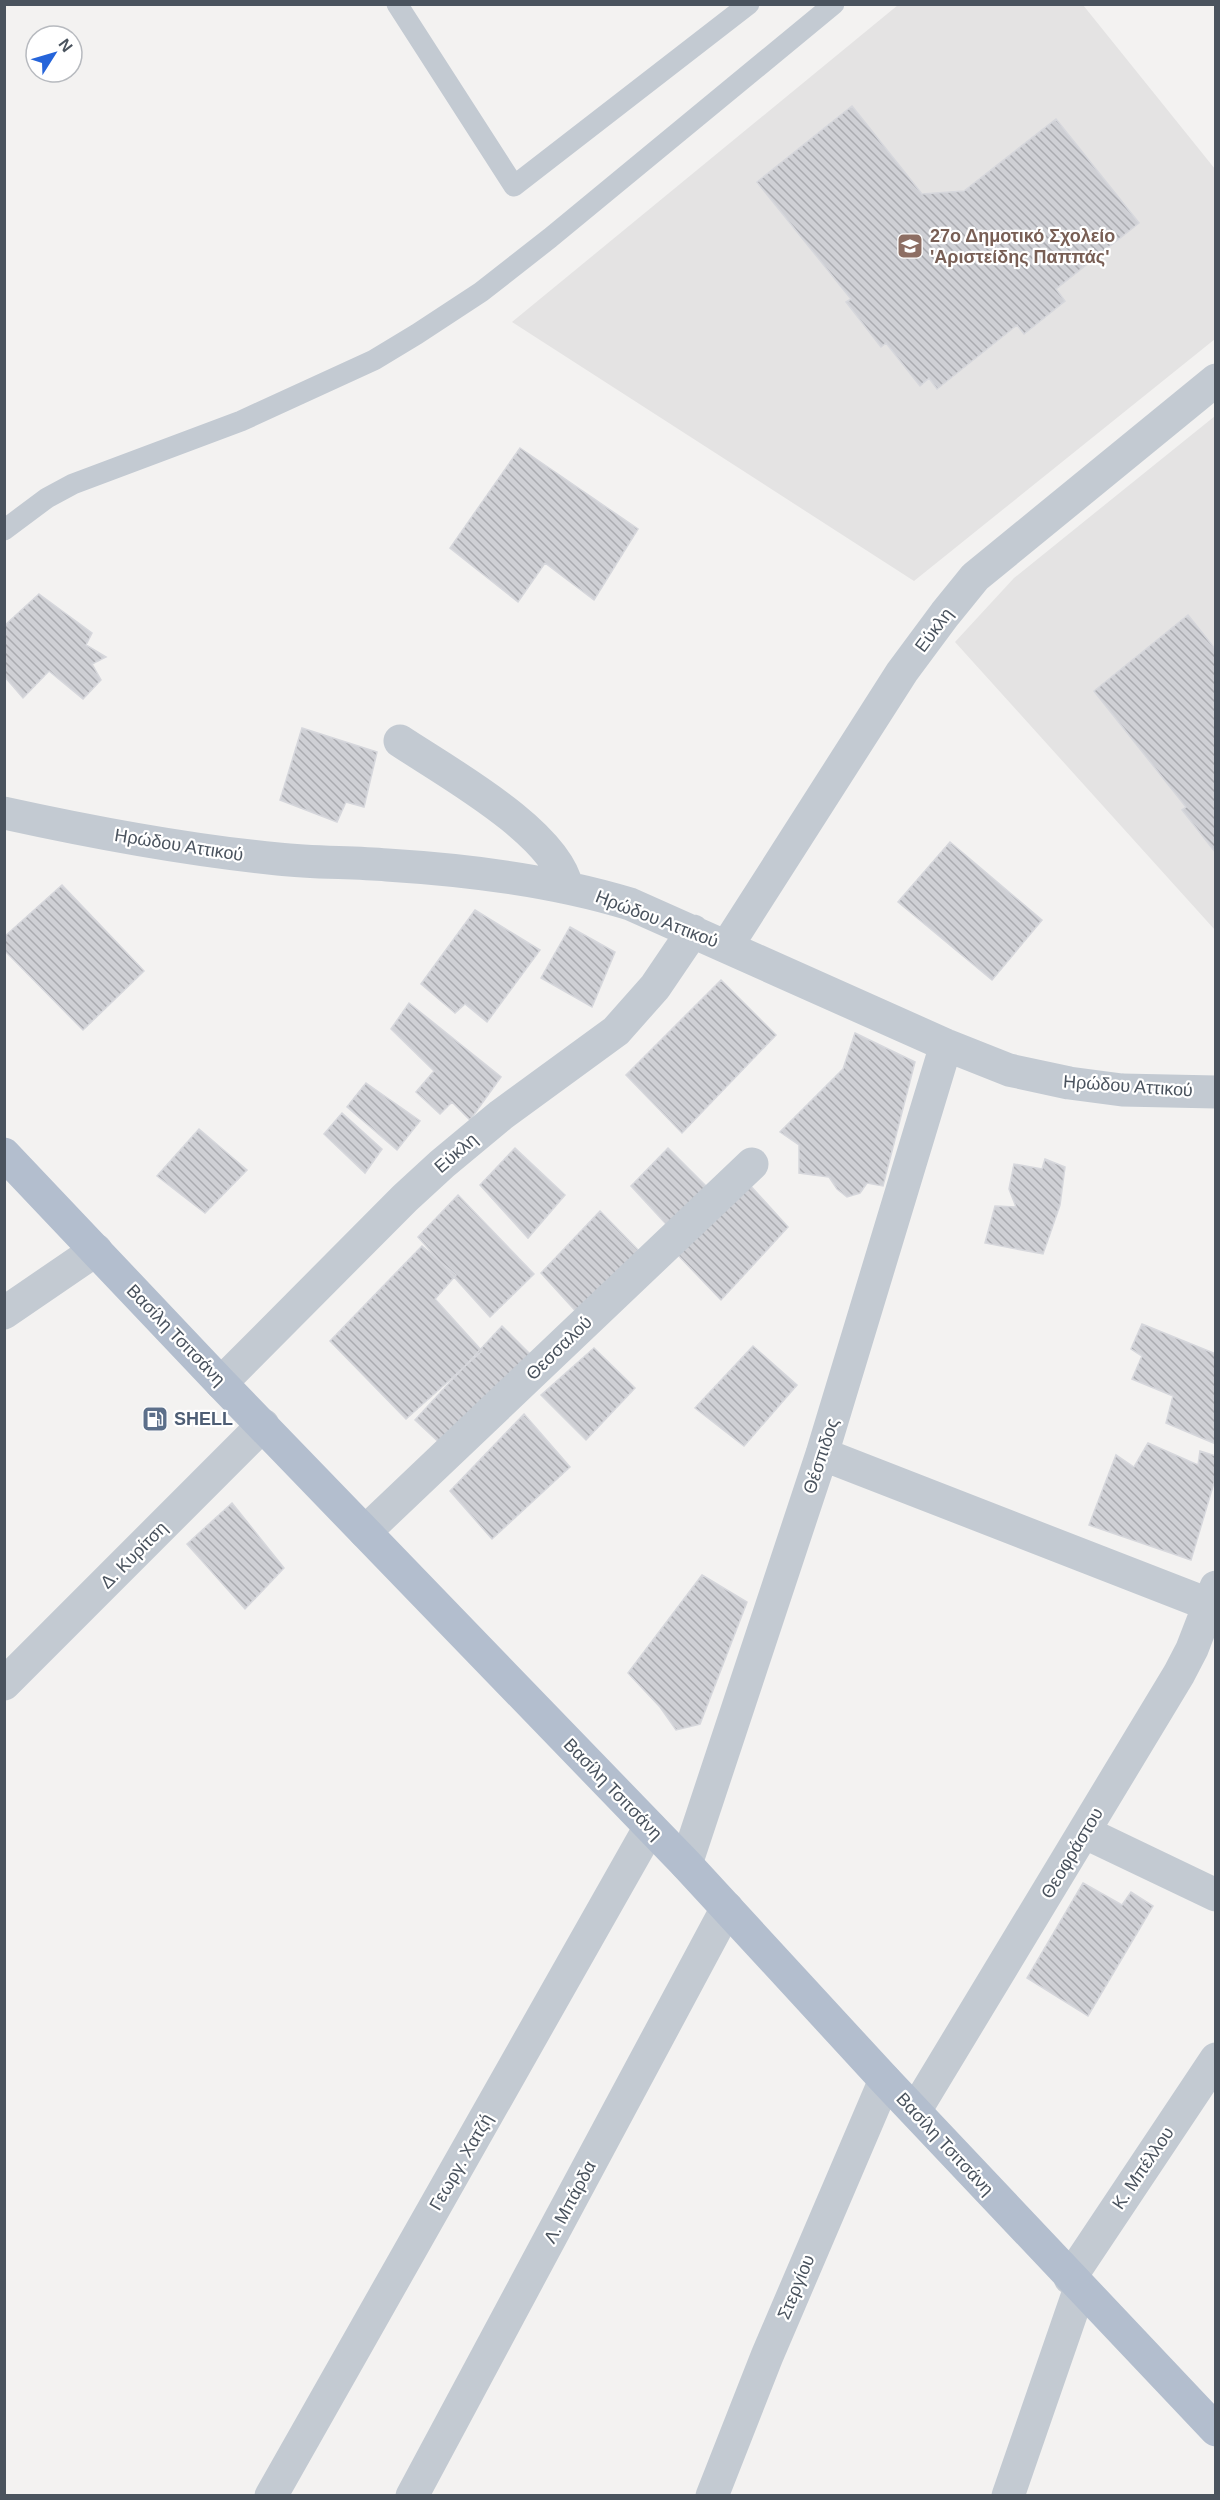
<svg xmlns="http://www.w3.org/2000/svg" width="1220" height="2500" viewBox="0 0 1220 2500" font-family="Helvetica,sans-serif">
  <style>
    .education { fill: #e4e3e3 }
    .building { fill: url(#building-back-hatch); stroke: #d6d7dc; stroke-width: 1.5 }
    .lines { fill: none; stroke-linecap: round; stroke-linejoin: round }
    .lane { stroke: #c3cad2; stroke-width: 21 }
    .street { stroke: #c3cad2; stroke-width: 33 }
    .primary { stroke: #b3bece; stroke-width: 33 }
    .labels { text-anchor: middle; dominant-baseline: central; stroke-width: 4.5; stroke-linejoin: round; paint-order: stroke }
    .education-label { font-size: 18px; font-weight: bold; fill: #785e54; stroke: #fff; text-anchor: start }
    .street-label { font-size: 18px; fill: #4a535e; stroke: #fff }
    .service-label { font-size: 18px; font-weight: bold; fill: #4e5e75; stroke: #fff; text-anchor: start }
  </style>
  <defs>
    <pattern id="building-back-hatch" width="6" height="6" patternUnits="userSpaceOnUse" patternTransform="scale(1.5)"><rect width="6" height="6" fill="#cfd0d5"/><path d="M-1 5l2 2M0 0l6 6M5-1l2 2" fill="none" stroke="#aaabb0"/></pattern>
  </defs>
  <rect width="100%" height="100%" fill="#f3f2f1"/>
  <path class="education" d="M898 5H1083L1215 169V339L914 581 512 322Z
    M1215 416V930L955 642 1014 578Z"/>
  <path class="building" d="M852 106 922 194 964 191 1056 119 1139 223 1056 289 1065 301 1024 334 1017 325 937 389 929 378 920 386 886 343 881 347 846 302 851 299 757 182Z
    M520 448 638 529 594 600 545 563 518 602 450 548Z
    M39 594 92 633 86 645 106 657 92 664 101 680 83 699 49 671 23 698 4 676V626Z
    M1188 615 1216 650V853L1182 810 1186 807 1094 691Z
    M302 728 377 752 364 807 346 802 337 822 280 800Z
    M950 842 1042 920 992 980 898 902Z
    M62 885 144 971 83 1030 4 950V937Z
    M475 910 540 950 487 1022 465 1004 455 1013 421 984Z
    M570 927 615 952 592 1007 541 978Z
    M721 980 776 1035 682 1133 626 1075Z
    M409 1003 501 1077 470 1120 452 1102 440 1114 416 1092 434 1071 391 1029Z
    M855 1033 915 1062 883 1186 867 1183 860 1193 847 1197 837 1189 829 1177 799 1173V1145L780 1132 843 1069Z
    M366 1083 420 1121 397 1150 347 1107Z
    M342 1113 382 1149 365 1173 324 1134Z
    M199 1129 247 1170 205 1213 157 1176Z
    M515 1148 565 1195 528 1238 480 1185Z
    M668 1148 708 1188 666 1224 631 1186Z
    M1045 1159 1065 1167 1060 1205 1043 1254 985 1243 995 1206 1016 1207 1009 1189 1014 1164 1042 1169Z
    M747 1182 788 1227 721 1300 675 1252Z
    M458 1195 534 1274 490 1317 418 1237Z
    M600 1211 642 1254 580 1316 541 1273Z
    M422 1246 456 1275 435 1299 482 1351 406 1419 330 1341Z
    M1142 1324 1216 1354V1444L1166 1423 1173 1396 1132 1379 1142 1356 1131 1349Z
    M502 1326 533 1357 445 1448 415 1420Z
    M753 1346 797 1385 744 1446 695 1408Z
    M594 1348 635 1388 586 1440 541 1395Z
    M524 1414 570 1467 492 1539 450 1491Z
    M1148 1443 1198 1465 1200 1451 1216 1456V1476L1191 1560 1089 1525 1116 1455 1134 1467Z
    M232 1503 284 1568 245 1609 187 1544Z
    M702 1575 747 1602 700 1724 676 1730 660 1707 628 1673Z
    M1083 1883 1122 1905 1131 1892 1153 1906 1088 2016 1027 1978Z"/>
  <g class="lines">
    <path class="lane" d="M397 4 514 186 749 4
      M4 530 47 498 73 484 241 421 374 360 417 334 481 292 550 238 834 4"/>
    <path class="street" d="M400 741C445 771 556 832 567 887
      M4 813C95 833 186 850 278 859 314 863 351 862 387 865 468 870 552 880 630 904L946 1045 1009 1070 1069 1083 1122 1090 1216 1092
      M727 946 902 672 945 614 975 577 1216 380
      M4 1313 96 1250
      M221 1383 405 1198 442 1164 501 1115 616 1031 655 987 693 931
      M822 1454 1210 1605
      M365 1532 752 1164
      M4 1684 263 1425
      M1084 1832 1216 1895
      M686 1864 822 1454 946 1045
      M915 2111 1179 1674 1192 1649 1216 1587
      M1070 2278 1216 2059
      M271 2496 650 1827
      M412 2496 727 1908
      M712 2496 767 2356 885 2080
      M1008 2496 1080 2288"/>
    <path class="primary" d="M4 1154 221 1383 686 1864 885 2080 1216 2430"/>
  </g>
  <defs>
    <g id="school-square" transform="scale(1.35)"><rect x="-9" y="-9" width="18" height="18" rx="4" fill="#8d6e63" stroke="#fff"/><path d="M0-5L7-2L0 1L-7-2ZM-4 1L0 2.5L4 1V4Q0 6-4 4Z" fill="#fff"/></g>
    <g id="fuel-square" transform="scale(1.35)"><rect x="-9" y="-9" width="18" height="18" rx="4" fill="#5c6f8a" stroke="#fff"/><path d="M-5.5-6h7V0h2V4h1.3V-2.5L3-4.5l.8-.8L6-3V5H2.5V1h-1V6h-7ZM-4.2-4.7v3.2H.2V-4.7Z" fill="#fff"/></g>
  </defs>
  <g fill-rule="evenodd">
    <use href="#school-square" x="910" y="246"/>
    <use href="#fuel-square" x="155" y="1419"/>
  </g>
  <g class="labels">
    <g class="education-label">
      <text x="930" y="236">27ο Δημοτικό Σχολείο<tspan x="930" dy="21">'Αριστείδης Παππάς'</tspan></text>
    </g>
    <g class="street-label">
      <text transform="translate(934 630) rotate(-53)">Εύκλη</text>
      <text transform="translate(179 845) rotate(9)">Ηρώδου Αττικού</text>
      <text transform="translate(657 919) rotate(21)">Ηρώδου Αττικού</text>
      <text transform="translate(1128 1086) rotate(4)">Ηρώδου Αττικού</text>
      <text transform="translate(456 1153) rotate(-41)">Εύκλη</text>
      <text transform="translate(176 1335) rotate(46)">Βασίλη Τσιτσάνη</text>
      <text transform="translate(559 1348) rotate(-44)">Θεσσαλού</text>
      <text transform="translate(821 1456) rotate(-72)">Θέσπιδος</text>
      <text transform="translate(134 1555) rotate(-45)">Δ. Κυρίτση</text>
      <text transform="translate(613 1789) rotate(46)">Βασίλη Τσιτσάνη</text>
      <text transform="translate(1072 1853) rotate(-59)">Θεοφράστου</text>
      <text transform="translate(945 2144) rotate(47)">Βασίλη Τσιτσάνη</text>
      <text transform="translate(461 2162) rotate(-60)">Γεωργ. Χατζή</text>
      <text transform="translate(1143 2168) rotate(-56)">Κ. Μπέλλου</text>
      <text transform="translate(570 2202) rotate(-62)">Λ. Μπάρδα</text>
      <text transform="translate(796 2287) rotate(-67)">Στεργίου</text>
    </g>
    <g class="service-label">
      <text x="174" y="1419">SHELL</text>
    </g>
  </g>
  <rect width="1220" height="2500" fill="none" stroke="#4a535e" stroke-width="12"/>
  <g transform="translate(54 54) rotate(53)"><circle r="28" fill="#ffffff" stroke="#b7babf" stroke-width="1.5"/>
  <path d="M0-4.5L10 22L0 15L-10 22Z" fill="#2564da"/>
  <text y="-9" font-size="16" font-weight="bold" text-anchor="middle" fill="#4a535e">N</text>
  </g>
</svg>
